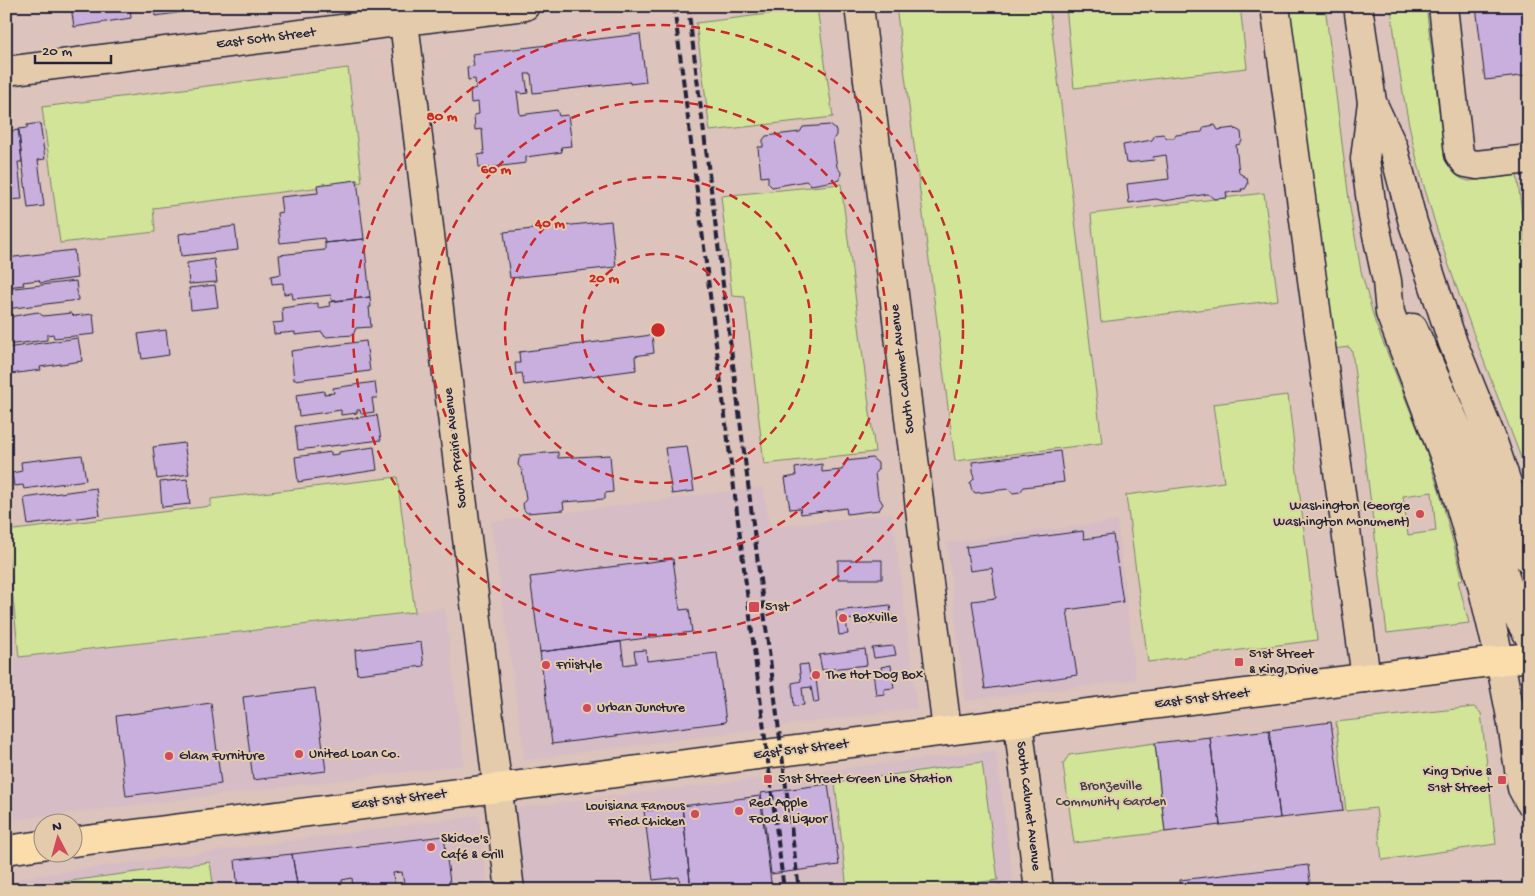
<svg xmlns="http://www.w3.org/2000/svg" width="1535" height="896" viewBox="0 0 1535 896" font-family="'Gochi Hand',sans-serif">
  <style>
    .built { fill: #d6bdc5 }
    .green { fill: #d1e498; stroke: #7a836a; fill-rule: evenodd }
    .building { fill: #c9afdd; stroke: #22223b }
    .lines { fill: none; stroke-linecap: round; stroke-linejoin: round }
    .minor-casing { stroke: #22223b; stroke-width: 31 }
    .major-casing { stroke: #22223b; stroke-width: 31 }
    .minor { stroke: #e4cbac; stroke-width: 28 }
    .major { stroke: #faddab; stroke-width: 28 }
    .rail { stroke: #22223b; stroke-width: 4; stroke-dasharray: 8 4; stroke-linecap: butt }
    .ring { fill: none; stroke: #cd2829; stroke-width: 2.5; stroke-dasharray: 9 6 }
    .poi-dot { fill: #d1495b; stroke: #e4cbac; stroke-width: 2 }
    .labels { text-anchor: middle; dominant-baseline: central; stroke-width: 4; stroke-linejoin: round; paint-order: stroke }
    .street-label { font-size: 14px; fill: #22223b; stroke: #e4cbac }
    .poi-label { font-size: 14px; fill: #22223b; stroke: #e4cbac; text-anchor: start }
    .park-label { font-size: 14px; fill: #3c3f49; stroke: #e4cbac }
    .centre { fill: #cd2829; stroke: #e4cbac; stroke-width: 2.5 }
    .ring-label { font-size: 15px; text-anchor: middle; font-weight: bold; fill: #cd2829; stroke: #e4cbac; stroke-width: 4; stroke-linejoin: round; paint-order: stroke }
  </style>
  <rect width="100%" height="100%" fill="#dcc3bb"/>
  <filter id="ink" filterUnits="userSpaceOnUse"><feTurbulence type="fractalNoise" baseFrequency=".02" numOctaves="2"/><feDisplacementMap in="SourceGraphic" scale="10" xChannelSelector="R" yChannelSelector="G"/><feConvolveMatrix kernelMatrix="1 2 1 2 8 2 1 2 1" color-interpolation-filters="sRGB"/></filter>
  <g filter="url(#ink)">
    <path class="built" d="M763 487 770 528 892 513 917 708 525 760 491 522Z
      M1117 521 1136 680 965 701 947 543Z
      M445 608 464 765 11 820 6 783V659Z
      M996 750 1013 882 954 890H524L515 808Z
      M479 815 487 890H21L19 878Z"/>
    <path class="green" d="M896 6H1049L1102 443 955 461Z
      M1066 6H1240L1247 68 1074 88Z
      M1289 6H1325L1350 208 1361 271 1375 322 1423 443 1439 490 1463 579 1458 581 1469 623 1387 633 1352 351 1349 347 1333 349ZM1432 492 1436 531 1408 535 1403 496Z
      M1391 6H1426L1445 158C1450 170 1455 178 1469 181L1517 175 1529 267V479C1493 382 1452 286 1424 186 1407 127 1398 67 1391 6Z
      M817 8 833 117 710 131 696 23Z
      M348 68 362 182 153 208 155 232 60 243 42 107Z
      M841 184 875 452 764 464 745 297 732 296 721 196Z
      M1264 193 1278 300 1101 322 1091 214Z
      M1288 395 1317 640 1148 662 1126 495 1224 482 1213 404Z
      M397 477 415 612 19 657 6 531 211 506V499Z
      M1474 707 1481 713 1496 844 1382 860 1376 808 1346 811 1336 722Z
      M1155 743 1165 832 1074 843 1063 764 1069 755Z
      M982 762 998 880 916 890H847L835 783Z
      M210 862 214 890H48V884Z"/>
    <path class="building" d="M71 6H130L131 18 74 27Z
      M154 6H228L155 16Z
      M1476 6H1529V32H1526L1529 44V75L1485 80Z
      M640 34 646 82 630 84V82L533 93 531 74H525L528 93 521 94V92H517L520 115 557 110 559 116 568 115 572 146 561 147 562 152 526 157V163L487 168 486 167 479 168 478 155 484 154 482 129 475 130 474 115 479 114 478 102 471 103 470 90 476 88 475 79 468 80 467 67 474 66 472 54Z
      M40 123 45 159 38 160 44 206 28 208 18 129 27 128V125Z
      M830 125 836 130V135L833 140 837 167 841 172 840 180 811 185 806 181 772 187 768 183V176L761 177 758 147H763V140L766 136 800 132 803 127Z
      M1215 125 1218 130 1234 128 1235 130 1236 129 1241 132 1242 141 1240 144 1236 145 1239 173 1247 178 1248 184 1245 189H1241L1242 191 1226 192 1227 198 1214 199 1208 194 1164 201 1156 199 1129 203 1127 184 1169 179 1166 155 1153 157 1154 160 1126 163 1123 145 1152 140 1155 135 1163 134 1167 138H1174L1176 135 1202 132 1204 127Z
      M19 130 22 162H18L22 199 7 200 6 132Z
      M357 180 364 239 325 243 324 238 280 243 277 213 282 212 280 197 318 193 317 185Z
      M611 221 616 267 510 278 504 232Z
      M235 226 238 250 181 256 179 234Z
      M364 239 370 297 332 301 331 295 293 299 292 293 284 294 283 283 272 284 271 276 281 274 279 255 325 250V243Z
      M74 250 77 278 40 283 39 280 23 282 24 285 6 287V258Z
      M214 259 217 282 189 284 187 263Z
      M76 281 78 300 6 309V289Z
      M215 285 218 307 191 310 189 288Z
      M370 297 371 307H369L371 327 356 328 353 335 325 337 322 332 295 335V332L274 334 273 323 283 322 282 308 318 303V308L330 306 329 302Z
      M38 312 43 316 71 313 74 316 93 314 95 334 54 338 53 334 47 335V340L6 345V321L14 316Z
      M166 330 169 355 142 359 138 334Z
      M652 335 654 353 635 356 636 370 524 385 522 373 516 374 515 363H520L519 352Z
      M78 338 82 361 40 367 41 370 10 374 6 348Z
      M366 341 370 371 294 380 291 351Z
      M375 382 377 398H372L374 412 361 414 360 410H357V413L341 415V410L299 416 296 395 324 391V394L334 393 333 388Z
      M377 415 381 440 298 450 295 426Z
      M184 443 189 474 157 479 153 447Z
      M687 446 694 491 672 494 665 448Z
      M374 447 377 470 298 482 295 457 331 452V455L339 454V452Z
      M1060 451 1064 482 1024 487 1020 492 1013 493 1008 489 976 493 972 491 970 483 974 479 972 462Z
      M558 452V458L610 455 613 492 605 493V499L563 502 564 510 527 513 524 510 523 504 526 499 522 470 518 465 519 459 521 455Z
      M82 455 86 480 24 489 23 485 14 486 12 473 22 471 21 462Z
      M872 458 878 463V469L875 473 878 496 883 504 879 510 847 514 846 508 801 514 800 508 790 509 785 478 796 476 795 468 822 464V472L842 470 846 461Z
      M187 479 190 504 162 507 160 482Z
      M96 488 100 515 28 525 24 498Z
      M1083 531 1084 539 1113 535 1123 602 1067 610 1077 675 985 689 972 601 996 598 992 568 970 571 966 547Z
      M673 559 680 610 689 609 692 632 540 652 530 577Z
      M838 560H882V579H838Z
      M890 605 892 621 869 623 868 617 846 620 848 634 839 635 836 611Z
      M421 642 424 666 357 674 355 650Z
      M621 642 624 665 636 663 634 651 646 650 647 661 717 653 726 722 552 744 540 652Z
      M894 646 896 655 874 658 872 648Z
      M865 649 867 665 822 670 819 655Z
      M808 664 811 680 816 679 819 702 814 703 811 687 802 688 804 705 794 706 792 683 801 681 799 665Z
      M891 665 894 688 884 689 885 694 876 695 873 672H882L881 667Z
      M315 688 326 771 253 780 243 697Z
      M211 703 221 784 126 796 116 716Z
      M1331 722 1343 811 1280 818 1269 730Z
      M1269 730 1280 818 1220 825 1210 737Z
      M1210 737 1220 825 1165 832 1155 743Z
      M828 784 839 865 771 874 761 793Z
      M760 796 772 890H691L682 806Z
      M682 806 691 890H681L679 877 653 880 644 811Z
      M444 836 451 890H405L402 872 393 873 395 890H353L352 878 342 880 343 890H298L292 854Z
      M292 854 298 890H238L235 860Z
      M1308 865 1311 890H1181L1180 880Z
      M1000 885V890H971Z"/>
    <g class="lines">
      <g class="minor-casing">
        <path id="minor" d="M402 6 510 890
          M859 6 947 731
          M1275 6 1366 678
          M1358 6 1372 102 1365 159 1373 216 1387 281 1390 313 1450 471 1464 519 1481 581 1500 661 1510 712 1522 788 1529 801
          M1443 6 1459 154 1466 163 1477 165 1529 159
          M6 71 525 6
          M1372 102 1393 147 1413 223 1453 343 1492 439 1506 480 1529 559
          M1413 328 1467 450 1494 534 1514 611 1529 636
          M1018 722 1039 890"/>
      </g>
      <g class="major-casing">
        <path id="major" d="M72 842 1529 657
          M6 850 42 845"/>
      </g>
      <use href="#minor" class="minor"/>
      <use href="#major" class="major"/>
      <path class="rail" d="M674 6 784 890
        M688 6 799 890"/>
    </g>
  </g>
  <g class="ring">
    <circle cx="658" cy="330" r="76"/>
    <circle cx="658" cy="330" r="153"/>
    <circle cx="658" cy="330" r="229"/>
    <circle cx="658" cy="330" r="305"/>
  </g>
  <g class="poi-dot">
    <circle cx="1420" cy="514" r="5"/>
    <rect x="748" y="601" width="12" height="12" rx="2.5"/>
    <circle cx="843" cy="618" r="5"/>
    <rect x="1234" y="657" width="10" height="10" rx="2.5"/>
    <circle cx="546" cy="665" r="5"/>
    <circle cx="816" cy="675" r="5"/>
    <circle cx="587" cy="708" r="5"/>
    <circle cx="299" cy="754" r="5"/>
    <circle cx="169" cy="756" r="5"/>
    <rect x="763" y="774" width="10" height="10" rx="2.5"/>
    <rect x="1497" y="775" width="10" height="10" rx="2.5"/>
    <circle cx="739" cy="811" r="5"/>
    <circle cx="695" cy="814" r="5"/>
    <circle cx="431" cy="847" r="5"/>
  </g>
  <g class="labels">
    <g class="street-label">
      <text transform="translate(266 39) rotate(-7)">East 50th Street</text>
      <text transform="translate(903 369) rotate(-97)">South Calumet Avenue</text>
      <text transform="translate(456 448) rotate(-97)">South Prairie Avenue</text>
      <text transform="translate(1202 699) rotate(-7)">East 51st Street</text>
      <text transform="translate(801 750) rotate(-7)">East 51st Street</text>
      <text transform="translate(399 800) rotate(-7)">East 51st Street</text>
      <text transform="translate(1028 806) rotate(83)">South Calumet Avenue</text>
    </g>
    <g class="poi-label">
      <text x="1410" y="506" text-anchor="end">Washington (George<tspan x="1410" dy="16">Washington Monument)</tspan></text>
      <text x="765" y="607">51st</text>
      <text x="853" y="618">Boxville</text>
      <text x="1249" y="654">51st Street<tspan x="1249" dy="16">&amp; King Drive</tspan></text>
      <text x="556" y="665">Friistyle</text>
      <text x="826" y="675">The Hot Dog Box</text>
      <text x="597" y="708">Urban Juncture</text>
      <text x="309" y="754">United Loan Co.</text>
      <text x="179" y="756">Glam Furniture</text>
      <text x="1492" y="772" text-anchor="end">King Drive &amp;<tspan x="1492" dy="16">51st Street</tspan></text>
      <text x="778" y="779">51st Street Green Line Station</text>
      <text x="749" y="803">Red Apple<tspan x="749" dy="16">Food &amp; Liquor</tspan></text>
      <text x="685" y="806" text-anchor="end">Louisiana Famous<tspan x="685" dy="16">Fried Chicken</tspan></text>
      <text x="441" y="839">Skidoe's<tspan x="441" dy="16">Café &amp; Grill</tspan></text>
    </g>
    <g class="park-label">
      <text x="1111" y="786">Bronzeville<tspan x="1111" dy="16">Community Garden</tspan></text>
    </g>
  </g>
  <circle cx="658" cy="330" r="8" class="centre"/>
  <g class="ring-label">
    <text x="442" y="120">80 m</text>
    <text x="496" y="173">60 m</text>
    <text x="550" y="227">40 m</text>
    <text x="604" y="282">20 m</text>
  </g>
  <rect width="1535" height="896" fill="none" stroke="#e4cbac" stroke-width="25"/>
  <rect x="12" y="12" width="1510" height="871" fill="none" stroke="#22223b" stroke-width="2" filter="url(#ink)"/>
  <g transform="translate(58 838) rotate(354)"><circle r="24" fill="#e4cbac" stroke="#96877f"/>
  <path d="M0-4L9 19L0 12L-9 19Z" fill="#d1495b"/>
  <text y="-8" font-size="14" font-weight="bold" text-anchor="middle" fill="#22223b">N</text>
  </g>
  <path d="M35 55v8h76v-8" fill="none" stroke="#22223b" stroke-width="2.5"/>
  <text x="42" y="55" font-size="15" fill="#22223b" stroke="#e4cbac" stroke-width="4" paint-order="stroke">20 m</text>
</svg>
